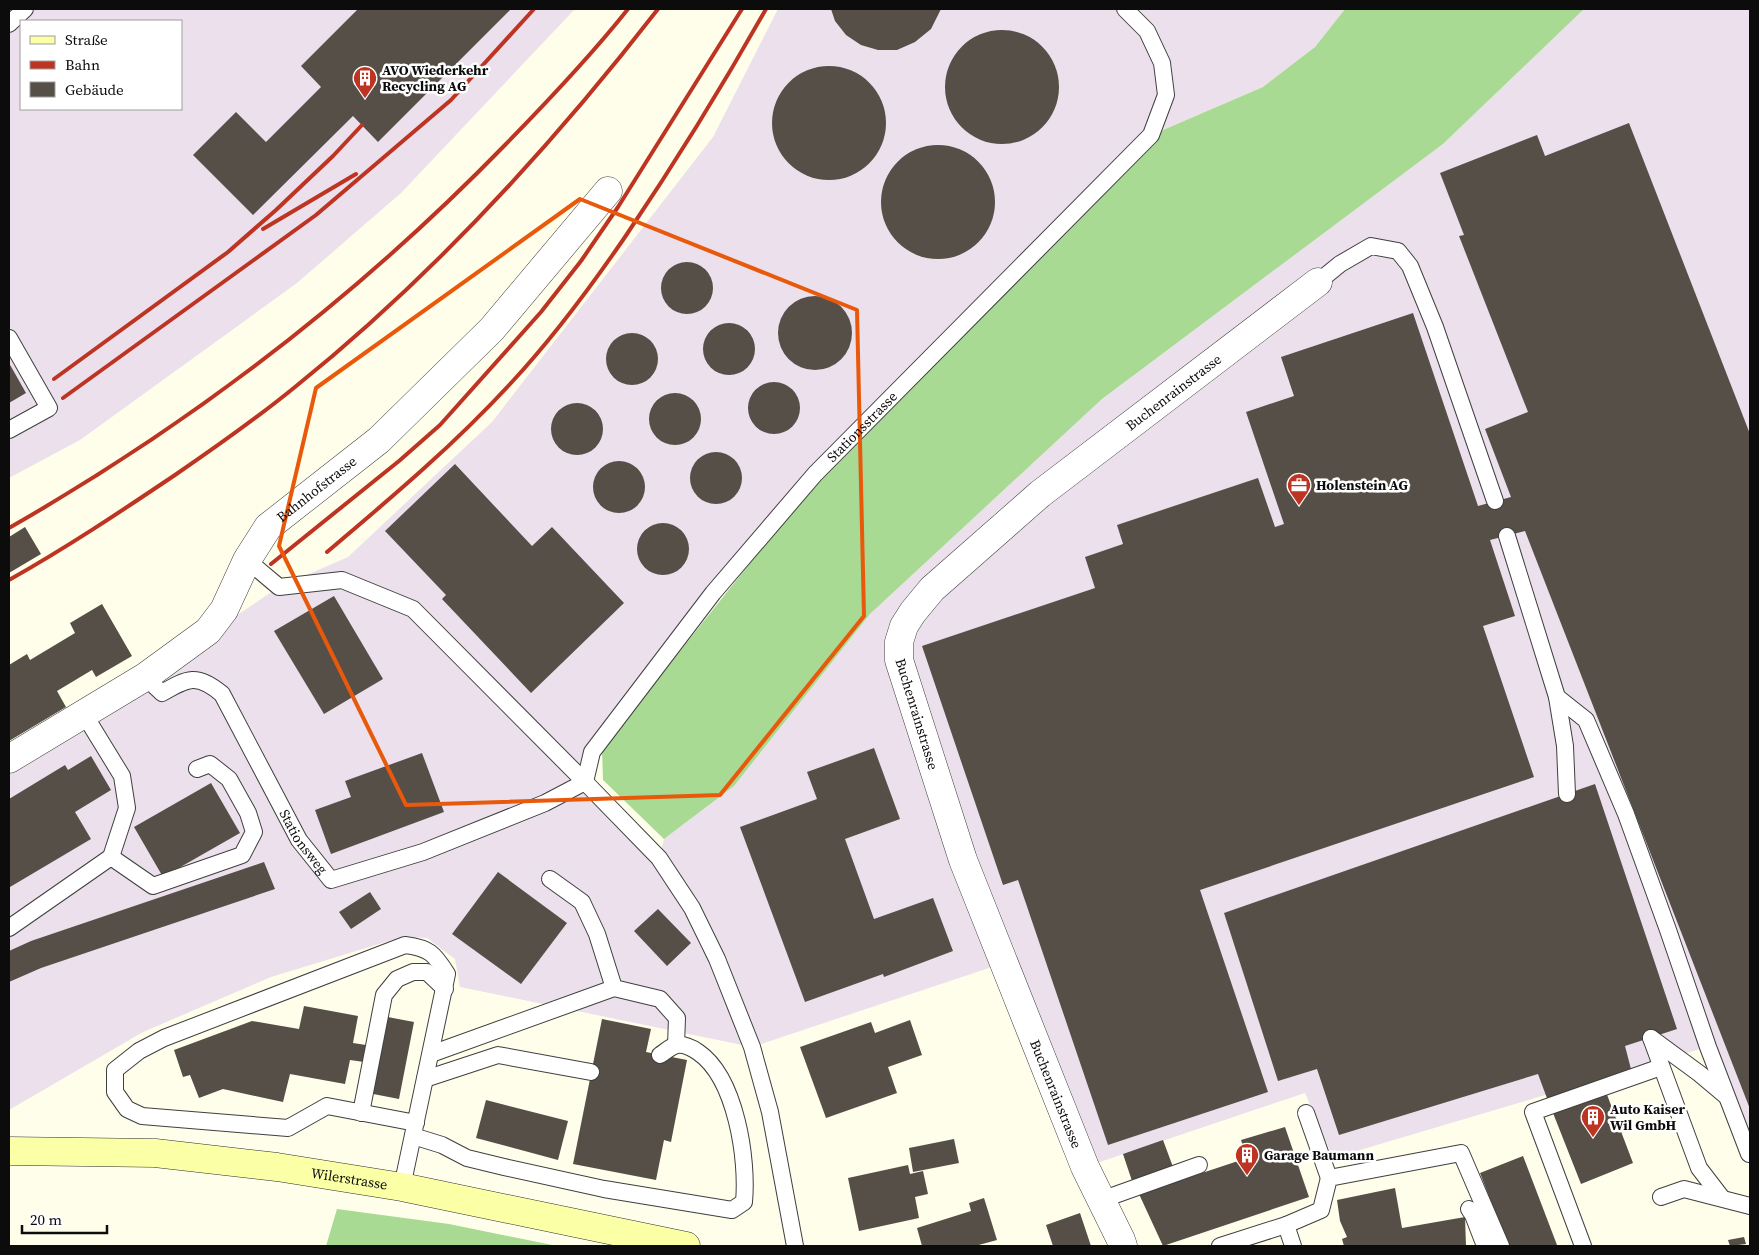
<svg xmlns="http://www.w3.org/2000/svg" width="1759" height="1255" viewBox="0 0 1759 1255" font-family="'Source Serif 4',serif">
  <style>
    .industrial { fill: #ebe0eb; fill-rule: evenodd }
    .forest { fill: #a8da94 }
    .building { fill: #554f48 }
    .lines { fill: none; stroke-linecap: round; stroke-linejoin: round }
    .lane-casing { stroke: #3f3f3f; stroke-width: 18 }
    .street-casing { stroke: #3f3f3f; stroke-width: 29 }
    .secondary-casing { stroke: #2e2e2e; stroke-width: 29 }
    .lane { stroke: #fff; stroke-width: 16 }
    .street { stroke: #fff; stroke-width: 28 }
    .secondary { stroke: #fbffa6; stroke-width: 28 }
    .rail { stroke: #be3423; stroke-width: 4 }
    .marked { fill: none; stroke: #e8590c; stroke-width: 4; stroke-linejoin: round }
    .labels { text-anchor: middle; dominant-baseline: central; stroke-width: 5; stroke-linejoin: round; paint-order: stroke }
    .poi-label { font-size: 14px; font-weight: bold; fill: #0c0c0c; stroke: #fff; text-anchor: start }
    .street-label { font-size: 14px; fill: #0c0c0c; stroke: #fff }
  </style>
  <rect width="100%" height="100%" fill="#fffeeb"/>
  <path class="industrial" d="M9 9H575L401 193 297 283 80 440 9 478ZM21 21H181V109H21Z
    M778 9H1345L1315 47 1263 87 1151 135 815 474 612 728 585 782 659 858 664 839 734 786 870 614 1102 399 1443 144 1584 9H1750V1154L1707 1047 1333 1158 1305 1093 1085 1167 1004 963 752 1047 460 987 455 959 427 938 402 937 271 977 143 1032 9 1110V759L145 677 279 587 348 557 492 422 713 137Z"/>
  <path class="forest" d="M1345 9H1584L1443 144 1102 399 870 614 734 786 664 839 603 780 602 749 824 470 1163 130 1263 87 1315 47Z
    M337 1209 449 1224 557 1246H326Z"/>
  <path class="building" d="M358 9H511L378 142 353 116 253 215 193 155 236 112 266 142 321 87 301 66Z
    M831 9H941L931 29 915 42 897 50H878L861 45 846 35 835 21Z
    M945 87a57 57 0 1 1 114 0a57 57 0 1 1-114 0Z
    M772 123a57 57 0 1 1 114 0a57 57 0 1 1-114 0Z
    M1629 123 1750 434V1109L1525 531 1490 540 1515 616 1483 626 1534 777 1200 890 1268 1092 1108 1145 1018 880 1003 885 922 646 1095 588 1085 557 1123 544 1117 525 1258 478 1275 527 1284 524 1246 412 1294 396 1281 357 1413 313 1478 506 1511 497 1485 429 1528 412 1459 236 1464 235 1440 173 1537 135 1545 156Z
    M881 202a57 57 0 1 1 114 0a57 57 0 1 1-114 0Z
    M661 288a26 26 0 1 1 52 0a26 26 0 1 1-52 0Z
    M778 333a37 37 0 1 1 74 0a37 37 0 1 1-74 0Z
    M703 349a26 26 0 1 1 52 0a26 26 0 1 1-52 0Z
    M606 359a26 26 0 1 1 52 0a26 26 0 1 1-52 0Z
    M9 363 26 393 9 403Z
    M748 408a26 26 0 1 1 52 0a26 26 0 1 1-52 0Z
    M649 419a26 26 0 1 1 52 0a26 26 0 1 1-52 0Z
    M551 429a26 26 0 1 1 52 0a26 26 0 1 1-52 0Z
    M690 478a26 26 0 1 1 52 0a26 26 0 1 1-52 0Z
    M593 487a26 26 0 1 1 52 0a26 26 0 1 1-52 0Z
    M455 464 532 546 552 527 624 603 531 693 442 599 446 595 385 531Z
    M637 549a26 26 0 1 1 52 0a26 26 0 1 1-52 0Z
    M25 527 41 554 9 573V537Z
    M334 596 383 679 324 714 274 631Z
    M102 604 132 656 96 677 92 670 57 691 66 707 9 741V665L27 654 30 660 75 633 70 623Z
    M874 748 900 819 845 839 874 919 933 898 953 951 884 977 883 974 805 1002 740 827 817 799 807 772Z
    M422 753 444 812 331 854 315 810 351 797 345 781Z
    M91 756 111 790 75 812 91 839 10 887 9 884V799L65 765 68 770Z
    M211 783 240 833 163 877 134 827Z
    M1595 784 1677 1029 1625 1046 1632 1073 1548 1101 1538 1074 1339 1135 1317 1069 1278 1081 1224 913Z
    M264 862 275 889 41 968 9 982V951L31 941Z
    M498 872 567 923 521 984 452 934Z
    M370 892 381 909 351 929 339 912Z
    M658 909 691 943 667 966 634 931Z
    M304 1006 358 1016 353 1043 366 1045 372 1014 414 1022 399 1099 358 1091 364 1062 350 1060 345 1084 290 1074 283 1102 223 1089 199 1098 190 1075 183 1077 174 1050 252 1021 299 1029Z
    M602 1019 651 1029 646 1052 687 1060 671 1142 664 1140 656 1180 573 1164Z
    M910 1020 922 1055 888 1067 897 1093 826 1118 800 1047 871 1022 875 1033Z
    M1606 1092 1633 1163 1581 1184 1553 1113Z
    M486 1100 568 1121 558 1160 476 1138Z
    M1285 1127 1309 1197 1163 1246 1139 1194 1247 1158 1241 1140Z
    M954 1139 959 1163 913 1172 909 1148Z
    M1163 1140 1173 1167 1132 1181 1123 1154Z
    M1523 1156 1557 1245 1553 1246H1508L1480 1173Z
    M908 1165 910 1174 923 1171 928 1194 915 1197 919 1218 859 1231 848 1178Z
    M1395 1188 1402 1228 1465 1217 1466 1246H1344L1342 1239 1347 1237 1340 1221 1337 1200Z
    M984 1198 997 1240 975 1246H922L917 1228 971 1211 969 1203Z
    M1080 1213 1091 1246H1053L1046 1225Z
    M1744 1237 1746 1244 1730 1246 1728 1240Z"/>
  <g class="lines">
    <g class="lane-casing">
      <g id="lane">
        <path d="M9 24 25 9"/>
        <path d="M1318 282 1340 264 1371 246 1398 251 1410 266 1435 327 1495 501"/>
        <path d="M9 338 49 408 9 430"/>
        <path d="M1507 536 1557 697 1586 720 1626 814 1668 930 1708 1047 1749 1154"/>
        <path d="M247 560 279 587 342 580 413 609 585 782 659 858 692 908 717 959 752 1047 770 1112 795 1246"/>
        <path id="s1" d="M145 677 162 693C188 678 197 673 222 694L299 840 331 880 423 852 545 803 585 782"/>
        <path d="M1557 697 1565 746 1567 794"/>
        <path id="s2" d="M585 782 592 752 713 593 815 474 1151 135 1166 95 1162 63 1147 31 1125 9"/>
        <path d="M111 857 153 886 242 855 254 832 248 813 229 779 210 764 197 769"/>
        <path d="M550 879 582 902 597 934 614 988"/>
        <path d="M9 928 111 857 127 808 122 776 84 714"/>
        <path d="M1651 1038 1699 1168 1722 1198"/>
        <path d="M1651 1038 1700 1074 1725 1095"/>
        <path d="M431 1054 614 988 660 999 677 1018 676 1045"/>
        <path d="M425 1079 498 1055 591 1072"/>
        <path d="M361 1113 384 995 397 979 413 972H427L445 989"/>
        <path d="M1306 1113 1329 1178"/>
        <path d="M413 1136 442 1145 467 1158 504 1167 604 1189 732 1210 744 1202C748 1159 736 1078 698 1052 692 1048 684 1044 677 1045 671 1046 665 1052 660 1055"/>
        <path d="M402 1187 447 974C434 953 429 948 405 945L164 1038 139 1051 115 1070V1092L127 1109 142 1116 288 1128 327 1106 416 1123"/>
        <path d="M1661 1197 1684 1189 1750 1206"/>
        <path d="M1101 1200 1199 1165"/>
        <path d="M1469 1209 1473 1215 1485 1246"/>
        <path d="M1220 1246 1286 1225"/>
        <path d="M1293 1246 1286 1225 1321 1210 1329 1178 1461 1153 1501 1246"/>
        <path d="M1583 1246 1533 1112 1661 1067"/>
      </g>
    </g>
    <g class="street-casing">
      <g id="street">
        <path id="s3" d="M9 759 145 677 208 631 224 610 247 560 268 527 379 440 492 329 608 191"/>
        <path id="s4" d="M1123 1246 1121 1240 1085 1167 963 860 899 660V642L904 626 913 612 932 589 1040 494 1318 282"/>
      </g>
    </g>
    <g class="secondary-casing">
      <g id="secondary">
        <path id="s5" d="M9 1151 155 1153 277 1167 402 1187 686 1246"/>
      </g>
    </g>
    <use href="#lane" class="lane"/>
    <use href="#street" class="street"/>
    <use href="#secondary" class="secondary"/>
    <path class="rail" d="M263 229 356 174
      M54 379 228 252 276 210 333 156 362 125
      M63 398 316 215 451 100 534 9
      M9 528C193 423 357 297 505 145 548 101 590 57 628 9
      M327 552C391 498 454 445 511 383 553 338 590 288 625 237 675 163 722 87 766 9
      M271 564 399 461 440 425 541 312 581 261 618 207 742 9
      M9 580C66 548 120 512 175 475 216 447 257 418 295 387 432 277 551 147 658 9"/>
  </g>
  <path class="marked" d="M580 199 857 310 864 616 720 795 406 805 279 546 316 388Z"/>
  <defs>
    <g id="building-pin" transform="scale(1.25)"><path d="M0 17L-7.5 6A9.5 9.5 0 1 1 7.5 6Z" fill="#be3423" stroke="#fff"/><path d="M-4-6H4V6H1V3H-1V6H-4ZM-2.5-4.3h1.7v1.8h-1.7ZM.8-4.3h1.7v1.8H.8ZM-2.5-1h1.7V.8h-1.7ZM.8-1h1.7V.8H.8Z" fill="#fff"/></g>
    <g id="office-pin" transform="scale(1.25)"><path d="M0 17L-7.5 6A9.5 9.5 0 1 1 7.5 6Z" fill="#be3423" stroke="#fff"/><path d="M-6-3h4V-5.5h4V-3h4V5H-6ZM-1-4.5V-3h2v-1.5ZM-6 0V1H6V0Z" fill="#fff"/></g>
  </defs>
  <g fill-rule="evenodd">
    <use href="#building-pin" x="365" y="78"/>
    <use href="#office-pin" x="1299" y="485"/>
    <use href="#building-pin" x="1593" y="1117"/>
    <use href="#building-pin" x="1247" y="1155"/>
  </g>
  <g class="labels">
    <g class="poi-label">
      <text x="382" y="70">AVO Wiederkehr<tspan x="382" dy="16">Recycling AG</tspan></text>
      <text x="1316" y="485">Holenstein AG</text>
      <text x="1610" y="1109">Auto Kaiser<tspan x="1610" dy="16">Wil GmbH</tspan></text>
      <text x="1264" y="1155">Garage Baumann</text>
    </g>
    <g class="street-label">
      <text stroke="none"><textPath href="#s4" startOffset="1021">Buchenrainstrasse</textPath></text>
      <text stroke="none"><textPath href="#s2" startOffset="454">Stationsstrasse</textPath></text>
      <text stroke="none"><textPath href="#s3" startOffset="419">Bahnhofstrasse</textPath></text>
      <text transform="translate(917 714) rotate(73)">Buchenrainstrasse</text>
      <text stroke="none"><textPath href="#s1" startOffset="259">Stationsweg</textPath></text>
      <text transform="translate(1056 1094) rotate(68)">Buchenrainstrasse</text>
      <text stroke="none"><textPath href="#s5" startOffset="342">Wilerstrasse</textPath></text>
    </g>
  </g>
  <rect width="1759" height="1255" fill="none" stroke="#0c0c0c" stroke-width="20"/>
  <rect x="20" y="20" width="162" height="90" fill="#ffffff" stroke="#9e9e9e"/>
  <rect x="30" y="36" width="25" height="8" fill="#fbffa6" stroke="#9e9e9e"/>
  <text x="65" y="45" font-size="15" fill="#0c0c0c">Straße</text>
  <rect x="30" y="61" width="25" height="8" fill="#be3423" stroke="#9e9e9e"/>
  <text x="65" y="70" font-size="15" fill="#0c0c0c">Bahn</text>
  <rect x="30" y="82" width="25" height="15" fill="#554f48" stroke="#9e9e9e"/>
  <text x="65" y="95" font-size="15" fill="#0c0c0c">Gebäude</text>
  <path d="M22 1225v8h85v-8" fill="none" stroke="#0c0c0c" stroke-width="2.5"/>
  <text x="30" y="1225" font-size="15" fill="#0c0c0c" stroke="#ffffff" stroke-width="4" paint-order="stroke">20 m</text>
</svg>
